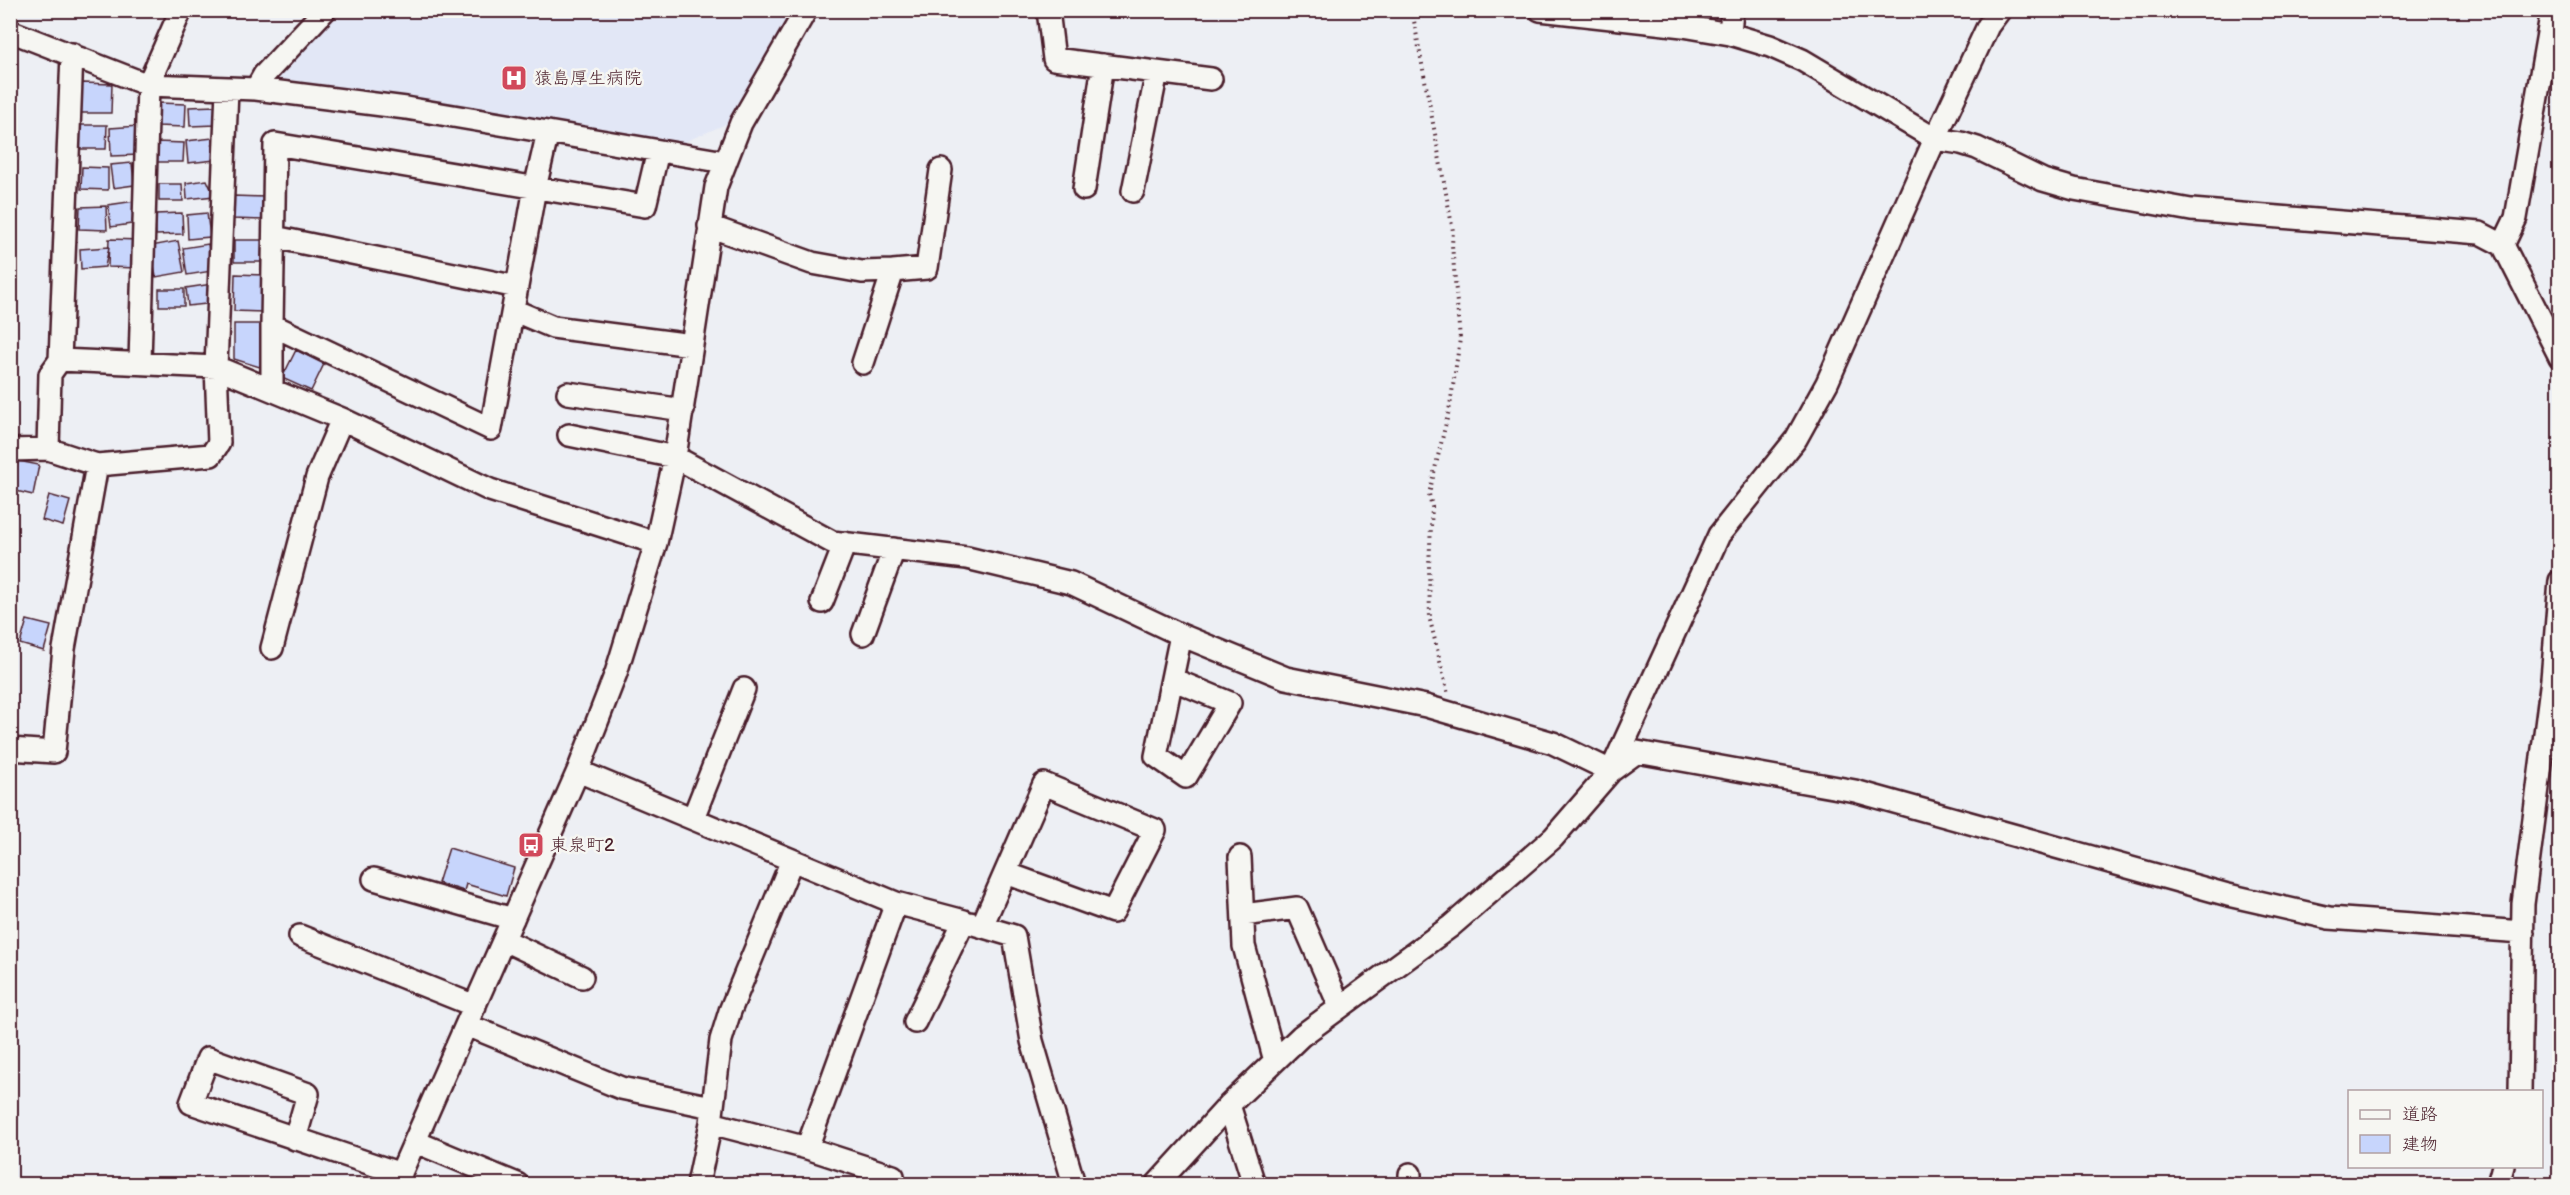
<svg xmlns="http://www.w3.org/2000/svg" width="2570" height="1195" viewBox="0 0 2570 1195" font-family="'Balsamiq Sans','Klee One',sans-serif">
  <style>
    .built { fill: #e2e7f6 }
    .building { fill: #c7d5fc; stroke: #4a1f2b; stroke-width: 1.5 }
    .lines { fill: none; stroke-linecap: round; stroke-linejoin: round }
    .minor-casing { stroke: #4a1f2b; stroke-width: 26 }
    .path { stroke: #4a1f2b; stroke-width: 4; stroke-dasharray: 1.5 4.5; stroke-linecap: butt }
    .minor { stroke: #f6f6f2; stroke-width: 21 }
    .labels { text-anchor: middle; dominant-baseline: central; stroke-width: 5; stroke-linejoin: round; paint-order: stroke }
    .poi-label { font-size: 18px; fill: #4a1f2b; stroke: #f6f6f2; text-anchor: start }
  </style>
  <rect width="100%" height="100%" fill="#edeff4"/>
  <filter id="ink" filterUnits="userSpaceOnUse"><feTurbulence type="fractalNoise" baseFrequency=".0167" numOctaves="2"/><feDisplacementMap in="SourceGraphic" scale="12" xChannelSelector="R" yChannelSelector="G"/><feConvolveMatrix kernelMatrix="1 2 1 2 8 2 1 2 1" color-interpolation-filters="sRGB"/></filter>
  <g filter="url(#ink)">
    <path class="built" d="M335 11H794L733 121 682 143 273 80Z"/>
    <path class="building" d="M82 83 112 84 111 113H81Z
      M158 103 186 104 185 127 157 126Z
      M215 106 216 125 190 126 189 107Z
      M77 125H107L106 149H77Z
      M139 126 140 155 111 156 110 128Z
      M213 138 215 160 188 163 186 141Z
      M156 142 184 143 183 162H156Z
      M132 163 134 185 113 188 110 165Z
      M82 167 108 168V190L81 189Z
      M207 180 214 196 187 199 186 183Z
      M159 184H182L183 201H159Z
      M233 196 267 197 266 220 232 219Z
      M135 201 138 223 111 227 108 205Z
      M106 206 107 230 79 229 80 207Z
      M182 213 183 234 156 235 155 214Z
      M207 213 210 237 188 239 187 215Z
      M109 239 139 240 138 268 108 267Z
      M234 240H262L261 262H234Z
      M178 241 184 272 156 277 151 246Z
      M208 244 212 271 187 275 183 248Z
      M109 247 105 267 81 269 80 249Z
      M235 274 266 275 265 312 234 311Z
      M212 284 215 303 188 306 186 288Z
      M159 289H184V306H159Z
      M234 324H263V368L234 359Z
      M296 350 324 364 311 391 282 378Z
      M18 461 39 465 33 495 12 490Z
      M49 495 70 501 63 526 42 520Z
      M27 620 51 626 44 651 20 644Z
      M449 848 514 868 506 896 466 884 464 891 438 883Z"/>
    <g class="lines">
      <g class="minor-casing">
        <path id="minor" d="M1048 10 1054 59 1211 79
          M1540 10 1683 26 1730 34 1770 46 1802 60 1935 139 1961 143 1977 148 2043 180 2074 189 2191 210 2480 233 2503 245 2560 357
          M10 31 148 85 256 89 406 108 725 162
          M1730 34 1732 10
          M256 89 264 75 325 10
          M548 132 535 188 491 429 272 325 275 144 645 206 658 151
          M1084 189 1103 65
          M1133 191 1157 72
          M709 226 812 263 862 272 893 271
          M274 237 517 287
          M2503 245 2516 218 2552 10
          M513 310 553 327 692 345
          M272 325V390
          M60 360 216 367 342 419 490 490 656 543
          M140 362 148 85 181 10
          M863 363 893 271 927 268 941 170
          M568 393 683 410
          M569 435 675 457 832 542 967 558 1071 583 1181 635 1286 678 1426 706 1553 743 1611 771 1637 752 1855 791 2228 895 2329 918 2523 932
          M48 449 50 374 60 360 72 54
          M10 450 48 449 97 465 211 455 219 443 216 367 227 89
          M822 602 845 543
          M863 634 894 549
          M272 648 317 477 342 419
          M1172 679 1230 703 1186 777 1156 756 1181 635
          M10 749 54 752 64 649 97 465
          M578 771 792 860
          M693 818 744 689
          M1240 857 1244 946 1275 1061
          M374 879 513 919
          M1243 915 1297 908 1340 1007
          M970 923 1014 936 1032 1041 1074 1184
          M982 926 1044 784 1155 830 1113 912 1006 873
          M300 936 475 1006
          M504 940 582 977
          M467 1025 621 1088 712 1107
          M2520 1092 2523 904 2552 679 2560 581
          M1229 1105 1254 1184
          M711 1123 721 1040 730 1011 792 860 896 903
          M295 1139 308 1094 208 1058 191 1103 401 1174
          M416 1142 517 1184
          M807 1148 896 903 964 921 915 1022
          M396 1184 578 771 616 673 656 543 675 457 716 187 741 123 806 10
          M698 1184 711 1123 807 1148 893 1176
          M1157 1184 1229 1105 1301 1036 1451 926 1553 838 1611 771 1719 535 1796 439 1827 383 1935 139 1988 26 2000 10
          M1410 1184V1174
          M2498 1184 2503 1166"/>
      </g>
      <path class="path" d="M1412 10 1453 231 1452 245 1460 339 1450 406 1429 494 1432 507 1429 565 1430 620 1448 694"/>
      <use href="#minor" class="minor"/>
    </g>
  </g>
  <defs>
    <g id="hospital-square" transform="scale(1.35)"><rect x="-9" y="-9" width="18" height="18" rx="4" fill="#d1495b" stroke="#f6f6f2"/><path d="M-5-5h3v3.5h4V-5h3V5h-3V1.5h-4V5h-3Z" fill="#fff"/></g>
    <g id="bus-square" transform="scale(1.35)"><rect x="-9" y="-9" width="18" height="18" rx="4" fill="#d1495b" stroke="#f6f6f2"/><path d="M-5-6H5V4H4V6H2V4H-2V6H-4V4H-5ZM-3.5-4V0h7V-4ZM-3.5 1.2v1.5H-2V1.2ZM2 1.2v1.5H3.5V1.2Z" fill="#fff"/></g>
  </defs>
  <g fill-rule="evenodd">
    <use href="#hospital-square" x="514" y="78"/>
    <use href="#bus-square" x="531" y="845"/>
  </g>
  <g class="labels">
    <g class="poi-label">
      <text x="534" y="78">猿島厚生病院</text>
      <text x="550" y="845">東泉町2</text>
    </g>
  </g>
  <rect width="2570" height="1195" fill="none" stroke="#f6f6f2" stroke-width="36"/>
  <rect x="18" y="18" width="2534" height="1159" fill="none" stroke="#4a1f2b" stroke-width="2" filter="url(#ink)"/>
  <rect x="2348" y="1090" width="195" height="78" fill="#f6f6f2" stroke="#b1a0a2" stroke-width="1.5"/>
  <rect x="2360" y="1110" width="30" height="9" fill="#f6f6f2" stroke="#b1a0a2" stroke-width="1.5"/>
  <text x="2402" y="1120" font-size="18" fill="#4a1f2b">道路</text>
  <rect x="2360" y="1135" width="30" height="18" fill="#c7d5fc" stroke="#b1a0a2" stroke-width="1.5"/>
  <text x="2402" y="1150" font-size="18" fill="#4a1f2b">建物</text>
</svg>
